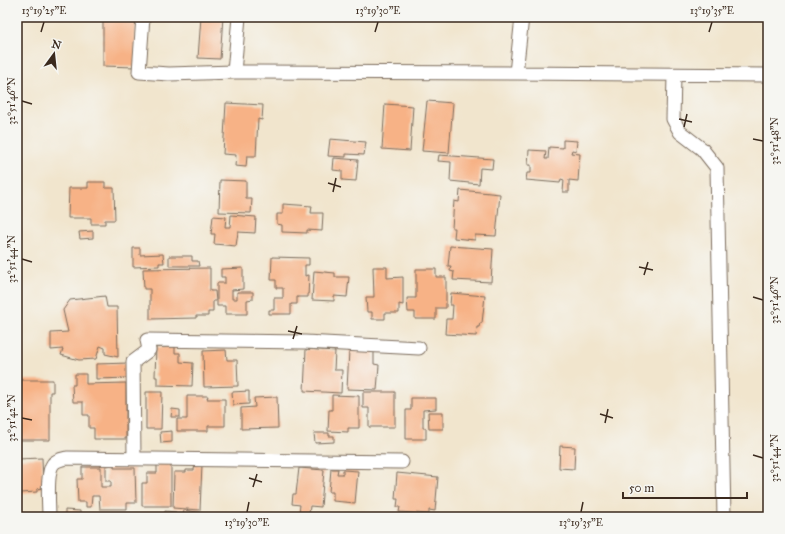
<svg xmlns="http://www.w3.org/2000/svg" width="785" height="534" viewBox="0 0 785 534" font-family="'IM FELL Great Primer',serif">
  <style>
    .building { fill: #f7b286 }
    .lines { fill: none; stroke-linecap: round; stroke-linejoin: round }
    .street-casing { stroke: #7b6b5b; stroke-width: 15 }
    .street { stroke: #fff; stroke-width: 13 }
    .ticks { fill: none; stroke: #3b2a1e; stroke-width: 1.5 }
    .neatline { fill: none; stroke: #3b2a1e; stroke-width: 1.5 }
    .ticks-label { font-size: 10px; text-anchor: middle; fill: #3b2a1e }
  </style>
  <rect width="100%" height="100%" fill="#f6f6f2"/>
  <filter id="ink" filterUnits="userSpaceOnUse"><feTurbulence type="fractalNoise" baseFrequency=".025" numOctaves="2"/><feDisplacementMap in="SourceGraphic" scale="8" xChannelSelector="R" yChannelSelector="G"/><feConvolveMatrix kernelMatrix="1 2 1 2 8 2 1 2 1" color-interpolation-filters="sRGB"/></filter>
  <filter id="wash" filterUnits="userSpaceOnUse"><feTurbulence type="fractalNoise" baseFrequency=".012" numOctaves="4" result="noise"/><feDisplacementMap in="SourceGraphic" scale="16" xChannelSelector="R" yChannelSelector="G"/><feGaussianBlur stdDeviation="0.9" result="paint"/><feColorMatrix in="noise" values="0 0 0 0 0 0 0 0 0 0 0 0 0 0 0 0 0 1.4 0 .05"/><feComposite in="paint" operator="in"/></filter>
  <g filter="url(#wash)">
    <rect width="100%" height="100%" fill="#f1e5cd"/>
    <g id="blocks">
      <path class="building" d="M103 17H136L135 67 103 66Z
        M201 17H223L220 59 198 58Z
        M427 101 453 103 449 153 422 151Z
        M226 103 263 105 262 120 258 119 256 156H247L246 167 235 166 236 155 223 154Z
        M385 104 413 106 410 151 382 149Z
        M330 139 366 142 364 155 346 154V157L328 156Z
        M563 140 577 141 576 151 572 150 571 153 580 154 578 181 569 180V192H563L564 180 561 179 560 183 526 180 527 173H531V165H528L529 150 546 151 545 159H548L549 147 563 148Z
        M439 155 493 159 492 169 480 168 479 184 450 181 451 162 438 161Z
        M334 158 358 160 356 181 342 180V171L333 170Z
        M220 180 246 181V199H252L251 213 219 212Z
        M88 182H105V188H114L115 220H105V224H91V218H68L69 188H88Z
        M460 190 500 194 496 236 475 235V240L454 238 455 228H452L454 201 459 202Z
        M283 204 312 206 311 213H323L322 231 307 230V233L282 232V225L277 224V214H283Z
        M231 215 256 217 255 233 238 232 236 246 214 244 215 234H211L213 216 226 217 225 227H230Z
        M93 231V238L80 239 79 232Z
        M450 246 493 249 491 282 453 280 454 272 450 271 451 266H448Z
        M133 248H140V255L163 254 164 263H159V266L133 267Z
        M169 256H192V261H198L199 266H169Z
        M272 257 309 258V265H305V276L309 275 308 297H297V304H291V314H269V310H274V298H283V288H276V280H271Z
        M373 267H387V278L403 277V305L399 304V313H385V319H372V312H367L366 297H374Z
        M210 268V291H215L216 301H213V312H208V316H196V318L150 319V289H144L143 269Z
        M243 268V289L232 290V299H237V292H253V299L247 300V314H225V306H217V283H225V277H221V269Z
        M416 269H436V277H446V308H436V319H415V312H408L407 298H416Z
        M314 271 335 273V277H349L347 297 334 296V301L312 300Z
        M451 293 485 296 482 323H480L479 327H477L476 336 445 334 446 319H452L453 305H450Z
        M105 296 107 307H117L118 357 105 354V348L100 346 96 359 79 360 61 355 63 349 51 350V333L68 332 63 310 70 300Z
        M156 347H175V353H180V362L193 363 192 386 157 385V377H155Z
        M306 349 335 351 334 370H342L341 393 304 391Z
        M226 350 227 360H237L238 386 204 387 203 351Z
        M349 350 374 351V364L379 365 377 390 347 389Z
        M129 363 130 378 96 379V364Z
        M75 374H86V384L126 383V439H94V428H89V415H83V402H73L72 385H75Z
        M20 380H53V392H50V440H17V391H20Z
        M249 391V404L233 405 232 392Z
        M146 392H162L161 429H146Z
        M363 392H395V427H369V408H363Z
        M332 395 359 396V428H348V432L328 431 329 410H332Z
        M187 396H208L207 399H225V426H208V431H177V419H187Z
        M277 397 278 428 241 429V408L255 407 254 398Z
        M411 398H436V409L423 410V428H426V439H406V410H411Z
        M172 409 180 410V417H171Z
        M428 412H443V429H429Z
        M172 431V442L161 443 160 432Z
        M314 433H329V436H334V442L315 443Z
        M560 446 575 447 574 469 559 468Z
        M42 458 43 488 37 489V492L20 493V483H17V459Z
        M157 463H171V506H142V483H147V473H157Z
        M195 464 202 465 200 510 173 508 174 472H186V470H194Z
        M114 465V468H135L136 503H127V509H100L99 496H92L91 507H86V502H78L77 479H82V467H101V487H111V481H106V466Z
        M299 468 324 470 321 507 310 506 309 514 299 513 300 505 292 504 293 494H296Z
        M331 469H338L337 474H343V470L358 471 355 503 333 501V492H329Z
        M397 473 438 477 435 511 429 510V514L399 512 400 507H397L398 499H395Z
        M17 508H21V517H17Z
        M65 510 80 511V517H65Z
        M184 510 203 513V517H183Z
        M165 511 176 512 175 517H164Z"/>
    </g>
  </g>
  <g filter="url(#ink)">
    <use href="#blocks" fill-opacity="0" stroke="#7b6b5b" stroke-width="1"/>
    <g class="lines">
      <g class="street-casing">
        <path id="street" d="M143 17 139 72 169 74 234 72 516 73
          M522 17 516 73 768 75
          M234 72 239 17
          M674 75 673 119 680 132 702 149 717 168 724 517
          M134 458 133 362 149 350 147 340 305 342 419 348
          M49 517C49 505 46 473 53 464 56 460 62 459 67 458L402 462"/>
      </g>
      <use href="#street" class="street"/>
    </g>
  </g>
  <path class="ticks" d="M41 32 44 22M375 32 378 22M709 32 712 22M22 101 32 104M679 119 692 122M684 127 687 114M753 139 763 141M328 183 341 187M333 192 336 178M22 259 32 262M639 267 653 270M644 275 648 262M753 297 763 300M288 331 302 334M293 339 297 326M600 414 613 418M22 418 32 420M605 423 608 409M753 455 763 458M249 478 262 482M253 487 257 474M247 512 249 502M581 512 583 502"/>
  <rect width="785" height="534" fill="none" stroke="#f6f6f2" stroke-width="44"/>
  <g transform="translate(54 54) rotate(15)" stroke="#f6f6f2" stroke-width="3" paint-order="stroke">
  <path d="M0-3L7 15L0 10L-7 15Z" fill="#3b2a1e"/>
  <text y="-6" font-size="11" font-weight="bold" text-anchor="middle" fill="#3b2a1e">N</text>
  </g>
  <path d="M623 492v6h124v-6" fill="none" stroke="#3b2a1e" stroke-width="2"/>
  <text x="629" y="492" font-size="12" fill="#3b2a1e" stroke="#f6f6f2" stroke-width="3" paint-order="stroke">50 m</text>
  <rect x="22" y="22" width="741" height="490" class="neatline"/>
  <g class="ticks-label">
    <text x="44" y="14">13°19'25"E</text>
    <text x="378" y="14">13°19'30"E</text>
    <text x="712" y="14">13°19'35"E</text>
    <text transform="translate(11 101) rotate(-90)" y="4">32°51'46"N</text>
    <text transform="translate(774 141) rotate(-90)" y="4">32°51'48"N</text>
    <text transform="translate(11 259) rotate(-90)" y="4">32°51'44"N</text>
    <text transform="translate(774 300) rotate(-90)" y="4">32°51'46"N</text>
    <text transform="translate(11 418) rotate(-90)" y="4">32°51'42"N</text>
    <text transform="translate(774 458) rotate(-90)" y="4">32°51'44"N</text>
    <text x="247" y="526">13°19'30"E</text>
    <text x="581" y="526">13°19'35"E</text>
  </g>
</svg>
